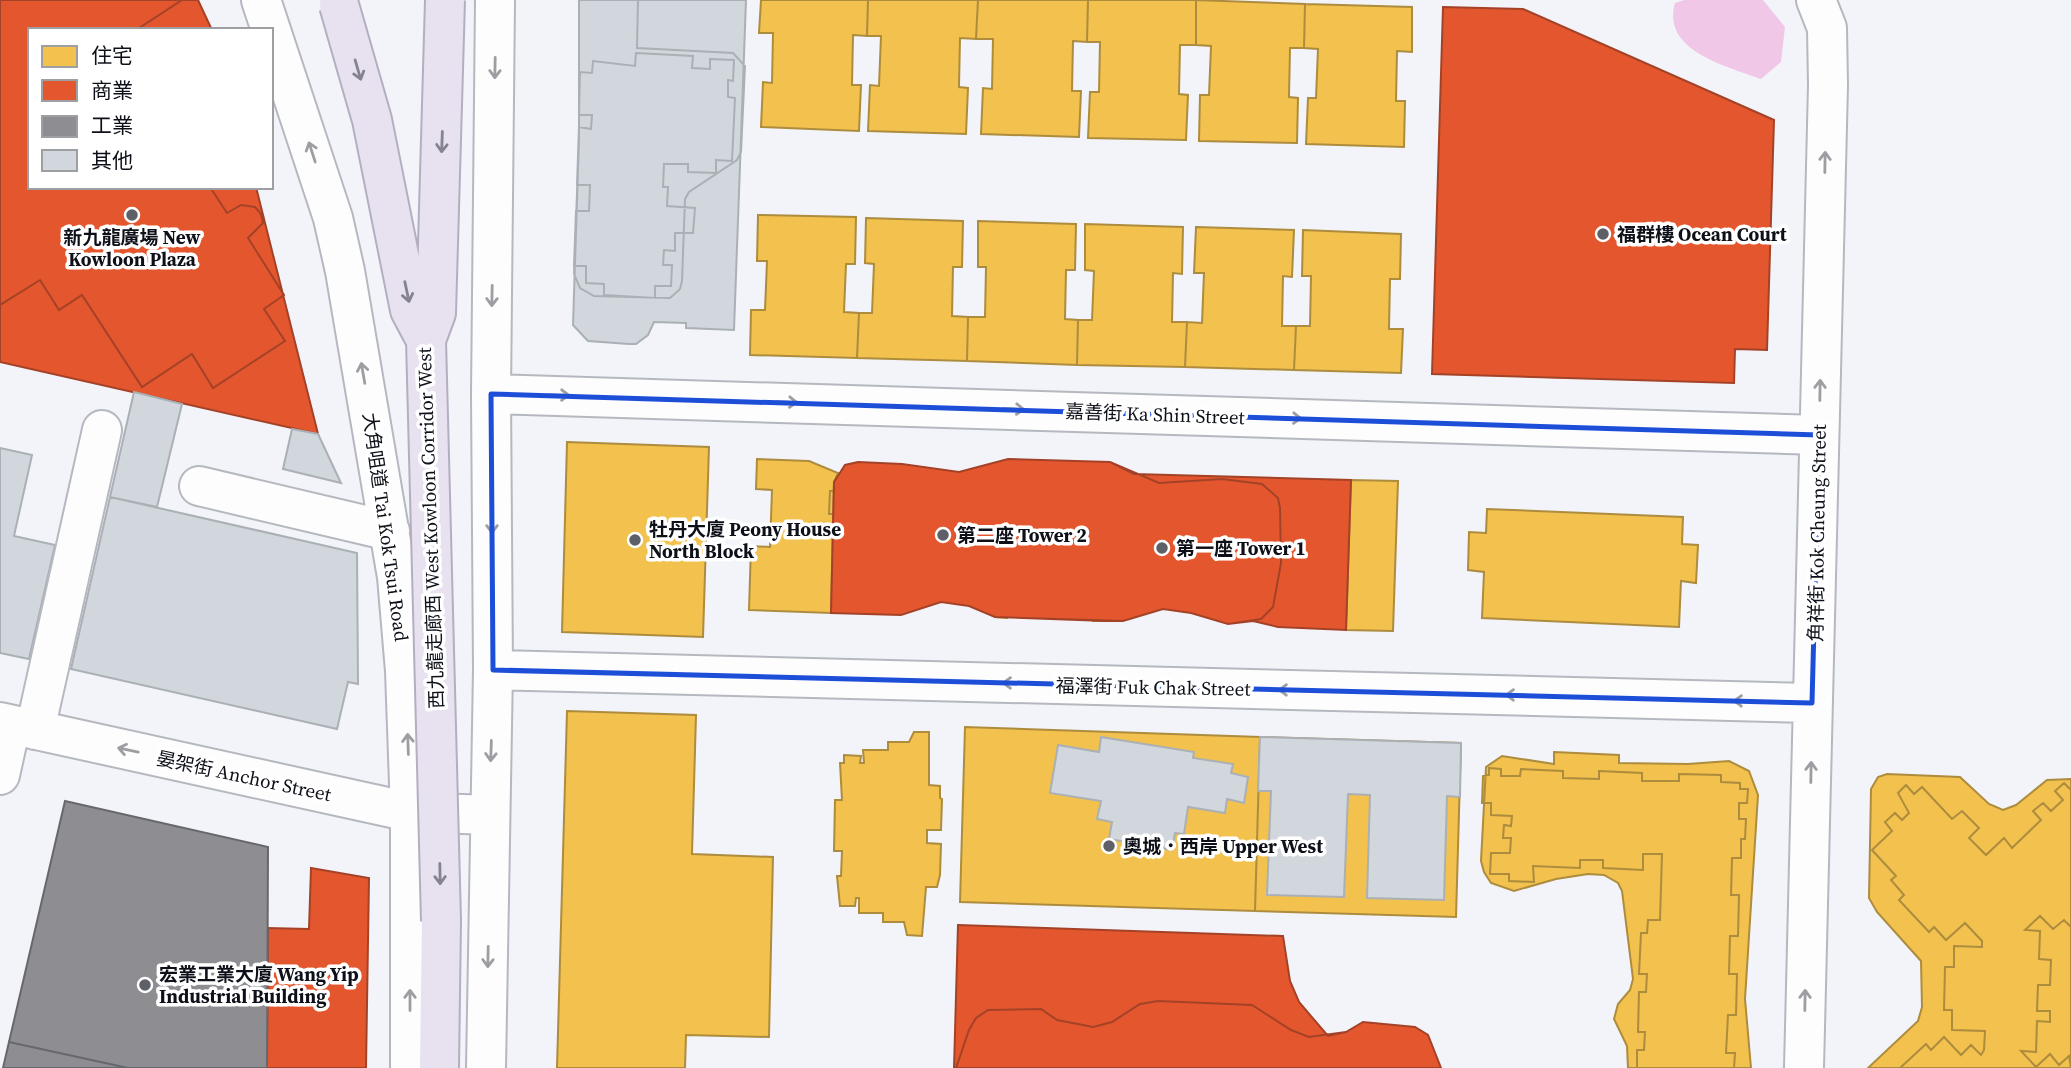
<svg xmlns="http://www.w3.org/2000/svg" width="2071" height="1068" viewBox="0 0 2071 1068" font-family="'Source Serif 4','Noto Sans TC',serif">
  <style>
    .forest { fill: #f1c7e8 }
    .homes { fill: #f2c14e; stroke: #ad8c3e; stroke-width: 2 }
    .shops { fill: #e4572e; stroke: #a44227; stroke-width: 2 }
    .industry { fill: #8d8d92; stroke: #67686d; stroke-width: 2 }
    .building { fill: #d1d7dc; stroke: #aab0b5; stroke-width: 2 }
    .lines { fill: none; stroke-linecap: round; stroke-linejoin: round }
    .minor-casing { stroke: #b5b8bf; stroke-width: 42 }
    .highway-casing { stroke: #b4afc0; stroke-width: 42 }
    .minor { stroke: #fdfdfe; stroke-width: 38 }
    .highway { stroke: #e7e1f0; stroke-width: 38 }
    .highway-bridge-casing { stroke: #b4afc0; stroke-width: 42; stroke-linecap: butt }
    .highway-bridge { stroke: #e7e1f0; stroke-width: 38 }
    .oneway { stroke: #9d9ea2 }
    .oneway2 { stroke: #85838f }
    .marked { fill: none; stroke: #1d4ed8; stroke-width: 5; stroke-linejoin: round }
    .poi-dot { fill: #5d6067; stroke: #fff; stroke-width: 2.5 }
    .labels { text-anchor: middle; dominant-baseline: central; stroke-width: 7; stroke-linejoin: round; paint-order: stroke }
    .poi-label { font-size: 19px; font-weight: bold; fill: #0d1018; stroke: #fff; text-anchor: start }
    .street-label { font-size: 19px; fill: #0d1018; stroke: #fff }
  </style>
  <rect width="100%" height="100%" fill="#f2f4fa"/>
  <path class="forest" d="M1684 0H1763L1785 27 1781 62 1761 79C1727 66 1661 51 1675 3Z"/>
  <path class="homes" d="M761 0H868L867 36 853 35 852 85H861L859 131 761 127 763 82 772 83 773 33H759Z
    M868 0H978L976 39 960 38 959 87 968 88 966 134 868 131 870 85 879 86 881 36H867Z
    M978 0H1088L1087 42 1073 41 1072 91H1081L1079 137 981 134 983 88 992 89 993 39H976Z
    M1088 0H1196V45H1180L1179 94 1188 95 1186 140 1088 138 1090 92H1099L1100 42H1087Z
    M1196 0 1305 4 1304 48H1290L1289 97 1298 98 1297 143 1199 141 1200 95H1209L1211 46 1196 45Z
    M1305 4 1412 7V52L1397 51 1396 101H1405L1404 147 1306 144 1308 98H1316L1318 49 1304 48Z
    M1477 35 1586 38 1585 85H1608L1607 125 1583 124 1582 170 1473 166 1474 120 1454 119 1455 80 1475 81Z
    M1684 131 1723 132 1722 155 1768 156 1765 265 1719 264 1718 284 1679 283 1680 262 1634 261 1637 153 1683 154Z
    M758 215 856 217 855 264H846L844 312 859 313 857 358 750 355 751 310H765L767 261H757Z
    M866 218 963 221 962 267H953L952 316 968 317 967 361 857 358 859 313H872L874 264 865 263Z
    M978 221 1076 224 1075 270H1066L1065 319 1078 320 1077 365 967 361 968 317H985L986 267H978Z
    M1085 224 1183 227 1182 274 1173 273 1172 322H1187L1185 367 1077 365 1078 320H1092L1094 271 1085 270Z
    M1196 227 1294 230 1292 277 1283 276 1282 326H1296L1294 370 1185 367 1187 322 1202 323 1204 273H1194Z
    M1303 230 1401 234 1400 279H1390L1389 329H1403L1401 373 1294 370 1296 326H1310L1311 276H1302Z
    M1468 244 1577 247 1576 293 1599 294 1598 332H1575L1574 378 1464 374 1466 329 1445 328 1446 289 1466 290Z
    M567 442 709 447 703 637 562 632Z
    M757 459 809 461 838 473 834 482 831 613 749 610 751 546 770 547 772 490 756 489Z
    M1009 463H1022L1021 475H1039L1038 510H1054L1050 604H1035V610L1008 609 1007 618 995 617V594H982V584L944 582V592L913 591V581H890V595H881L880 606H867V594L847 593V586H843L845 544 833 543 834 527 845 528 846 514H829L830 491H835L834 482 893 484V501L916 502V490L948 492V503L984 504 985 493 998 492 999 474 1009 475Z
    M1088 465H1101L1100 477H1110V496L1123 497V508L1160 509V497L1192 498 1191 510 1215 511V493L1273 495V504H1278L1277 526H1261V539L1272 540V556H1260L1258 598H1254V605H1235L1234 617 1221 616V605L1212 604 1213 590 1190 589V600L1158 599V589L1121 588 1120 598 1107 597 1106 621H1093L1094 611 1066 610V605L1050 604 1054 510H1069L1070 476 1088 477Z
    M1351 480 1398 481 1393 631 1346 630Z
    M1487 509 1683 517 1682 544 1698 545 1696 583 1681 581 1679 627 1482 618 1484 572 1468 570 1469 532 1486 533Z
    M567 711 696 715 692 854 773 857 769 1037 686 1035 685 1068H557Z
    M965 727 1260 737 1255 911 960 902Z
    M914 732H929V785L940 786V798L942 799 941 830H927V843L941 844 940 875 937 887H926L922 936 907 935 904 922H883V913H859V898H856L855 906H840L837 876H841L842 851H834L835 800H842L840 763H844V755L861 756 860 763H864L863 750H888V742H909Z
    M1260 737 1461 743 1456 917 1255 911Z
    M1554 752 1619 755V763L1688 764 1729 761 1749 771 1758 795 1745 999 1751 1068H1628L1627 1046 1614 1019 1618 1004 1630 990 1633 979 1622 891 1618 883 1604 875 1588 874 1556 879 1514 891 1491 883 1484 872 1481 861 1486 767 1502 756 1554 764Z
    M1489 768 1501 769V776H1520L1521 769 1563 771V778L1599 779V771L1642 773V781H1679V774L1721 775V782L1740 783V789H1748L1747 803H1739V819H1746L1745 839H1741V858H1732L1731 895H1739L1738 936H1730L1729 974H1737L1736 1015H1728L1726 1053H1735L1734 1068H1637V1050H1644L1645 1032H1638L1639 992H1646L1647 974H1639L1641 933H1647L1648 920H1660L1662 854H1643V870L1603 868V860H1580V868L1533 866 1534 882 1509 881V874H1490L1491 853H1510L1511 838H1503L1504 825 1511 826 1512 816 1491 815V803H1482L1483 776 1489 775Z
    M1887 774 1960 777 1989 804 2003 810 2016 805 2047 780 2071 779V1068H1868L1918 1021 1922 1007 1921 961 1877 912 1869 898 1871 789 1878 777Z
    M2064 783 2071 790V927L2064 920 2053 929 2040 916 2025 930 2040 931 2039 959 2051 960 2050 985H2038L2037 1011H2050V1022L2037 1021 2036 1052 2021 1051 2036 1067 2050 1054 2059 1065 2069 1056 2071 1068H1900L1926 1044 1931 1050 1944 1037 1961 1055 1971 1045 1981 1055 1984 1050 1985 1031 1952 1030V1010H1944L1945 967H1954V946L1982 947V941L1965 923 1946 940 1934 927 1929 932 1899 900 1904 895 1891 880 1896 876 1872 850 1892 831 1885 822 1895 813 1902 820 1909 813 1898 793 1906 785 1914 794 1922 787 1952 819 1962 811 1979 828 1969 838 1986 855 2004 838 2012 848 2041 820 2033 811 2043 803 2051 811 2063 800 2055 791Z
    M1152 1020 1183 1021 1182 1033 1198 1034 1197 1068H992L993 1055H977L978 1028 1036 1030V1043L1151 1047Z
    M1215 1022 1246 1024 1245 1051 1359 1054 1360 1041 1418 1043 1417 1068H1197L1198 1034H1215Z"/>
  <path class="shops" d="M0 0H198L212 30H30V187H256L318 434 0 362Z
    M0 0H182L136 30H30V187H210L227 213 241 205 255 207 261 214 263 223 248 238 284 295 264 309 285 341 213 388 192 354 142 387 82 295 59 310 40 280 0 305Z
    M1443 7 1523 9 1774 120 1767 350 1735 349 1734 383 1432 374Z
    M1008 459 1110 462 1134 474 1351 480 1346 630 1278 627 1253 621 1228 624 1191 613 1163 609 1123 621H1106L995 617 969 606 941 602 901 615 831 613 834 482 845 465 858 462 902 464 959 472Z
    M1008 459 1110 462 1159 483 1222 479 1262 484 1278 498 1280 508 1281 563 1273 607 1261 619 1228 624 1191 613 1163 609 1123 621 995 617 969 606 941 602 901 615 831 613 834 482 845 465 858 462 902 464 959 472Z
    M311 868 369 878 366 1068H267L268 928 309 929Z
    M958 925 1283 936 1290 981 1299 1002 1328 1036 1346 1032 1363 1022 1415 1027 1428 1035 1441 1068H954Z
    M1158 1001 1252 1005 1291 1030 1309 1037 1346 1032 1363 1022 1415 1027 1428 1035 1441 1068H956L969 1030 976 1018 988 1010 1041 1009 1057 1020 1093 1027 1112 1022 1140 1004Z"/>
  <path class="industry" d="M65 801 268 847 267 1068H128L9 1042Z
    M9 1042 128 1068H3Z"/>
  <path class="building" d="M579 0H746L734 330 686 328V323L654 322 648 335 636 344H629L588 341 573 325 579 139Z
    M579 0H638L637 48 733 53 745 66 741 152 737 160 689 192 685 199 682 281 680 289 670 298 594 296 580 288 574 274 579 139Z
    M636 53 693 56 692 68 710 69V59L734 60 733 81 728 80V97L735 98 732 161 716 160V173L688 172V164H664L663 187H668L667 206 695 208 693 233H675V251L664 250 663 265H672L671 286H655V298L604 295V284L586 283V266H574L576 211H589L590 185H577L579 127 591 129 592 115H579L580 72 592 73 593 61 635 66Z
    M134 392 182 404 157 507 110 497Z
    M292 429 318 434 341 483 283 469Z
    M0 448 32 455 14 536 55 545 29 659 0 653Z
    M110 497 357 553 358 684 348 682 337 729 71 669Z
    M1101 737 1194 752 1193 758 1233 764 1231 773 1248 777 1244 803 1227 799 1225 813 1188 807 1184 834 1175 833 1172 850 1109 839 1112 822 1097 819 1101 801 1050 793 1058 745 1099 752Z
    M1260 737 1461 743 1460 797 1447 796 1444 900 1367 898 1370 795 1348 794 1344 897 1267 895 1271 791H1258Z"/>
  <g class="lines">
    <g class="minor-casing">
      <path id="minor" d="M261 0 333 218 345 271 397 577 405 671 410 812V1068
        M491 394 1819 435
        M199 486 390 531
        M493 670 1812 703
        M0 722 410 812 489 815
        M35 730 102 430
        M0 775 11 725
        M486 1068 493 670 491 394 495 0
        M1804 1068 1828 85 1827 28 1816 0"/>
    </g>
    <g class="highway-casing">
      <path id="highway" d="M439 1068 441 921"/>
    </g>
    <use href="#minor" class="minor"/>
    <use href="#highway" class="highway"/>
    <g class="highway-bridge-casing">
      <path id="highway-bridge" d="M339 5 372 120 410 310 426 340 441 921
        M426 340 436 313 445 0"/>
    </g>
    <use href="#highway-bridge" class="highway-bridge"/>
  </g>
  <defs><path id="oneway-shaft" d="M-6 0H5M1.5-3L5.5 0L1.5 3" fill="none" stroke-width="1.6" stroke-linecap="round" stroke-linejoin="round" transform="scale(1.75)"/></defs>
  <g class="oneway">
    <use href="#oneway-shaft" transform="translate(495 68) rotate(91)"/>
    <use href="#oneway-shaft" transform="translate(312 152) rotate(-108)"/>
    <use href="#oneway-shaft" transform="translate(1825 162) rotate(-89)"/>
    <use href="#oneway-shaft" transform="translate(492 296) rotate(91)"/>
    <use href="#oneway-shaft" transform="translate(363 373) rotate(-100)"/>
    <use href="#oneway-shaft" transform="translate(1820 390) rotate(-89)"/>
    <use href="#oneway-shaft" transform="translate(559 395) rotate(1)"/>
    <use href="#oneway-shaft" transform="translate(787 402) rotate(2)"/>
    <use href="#oneway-shaft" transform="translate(1014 409) rotate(2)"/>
    <use href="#oneway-shaft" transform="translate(1291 418) rotate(2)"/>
    <use href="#oneway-shaft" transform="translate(492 523) rotate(90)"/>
    <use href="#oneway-shaft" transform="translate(1013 683) rotate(-179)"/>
    <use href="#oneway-shaft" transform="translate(1289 690) rotate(-179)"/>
    <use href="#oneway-shaft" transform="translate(1516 695) rotate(-179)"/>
    <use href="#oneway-shaft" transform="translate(1744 701) rotate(-179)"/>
    <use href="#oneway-shaft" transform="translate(408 744) rotate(-92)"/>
    <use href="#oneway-shaft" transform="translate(128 750) rotate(-168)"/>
    <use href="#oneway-shaft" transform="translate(491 751) rotate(92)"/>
    <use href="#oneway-shaft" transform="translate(1811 772) rotate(-89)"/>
    <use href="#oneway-shaft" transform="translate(488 957) rotate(91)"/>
    <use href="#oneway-shaft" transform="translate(410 1000) rotate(-90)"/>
    <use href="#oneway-shaft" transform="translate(1805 1000) rotate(-89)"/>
  </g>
  <g class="oneway2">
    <use href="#oneway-shaft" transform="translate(358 70) rotate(74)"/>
    <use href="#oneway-shaft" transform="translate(442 142) rotate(92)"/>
    <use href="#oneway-shaft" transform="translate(407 292) rotate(78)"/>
    <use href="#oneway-shaft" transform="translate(440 874) rotate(89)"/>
  </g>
  <path class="marked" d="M491 394 1819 435 1812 703 493 670Z"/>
  <g class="poi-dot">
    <circle cx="132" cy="215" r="7"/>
    <circle cx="1603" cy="234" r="7"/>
    <circle cx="943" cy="535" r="7"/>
    <circle cx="635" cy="540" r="7"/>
    <circle cx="1162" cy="548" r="7"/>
    <circle cx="1109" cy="846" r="7"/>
    <circle cx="145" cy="985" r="7"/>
  </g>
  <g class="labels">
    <g class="poi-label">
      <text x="1617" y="234">福群樓 Ocean Court</text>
      <text x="132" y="237" text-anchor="middle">新九龍廣場 New<tspan x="132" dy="22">Kowloon Plaza</tspan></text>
      <text x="649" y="529">牡丹大廈 Peony House<tspan x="649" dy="22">North Block</tspan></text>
      <text x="957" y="535">第二座 Tower 2</text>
      <text x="1176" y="548">第一座 Tower 1</text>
      <text x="1123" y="846">奧城．西岸 Upper West</text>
      <text x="159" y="974">宏業工業大廈 Wang Yip<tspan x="159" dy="22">Industrial Building</tspan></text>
    </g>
    <g class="street-label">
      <text transform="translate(1155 414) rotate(2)">嘉善街 Ka Shin Street</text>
      <text transform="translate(386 527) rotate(82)">大角咀道 Tai Kok Tsui Road</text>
      <text transform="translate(430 528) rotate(-92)">西九龍走廊西 West Kowloon Corridor West</text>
      <text transform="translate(1817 533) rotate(-89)">角祥街 Kok Cheung Street</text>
      <text transform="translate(1153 687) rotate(1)">福澤街 Fuk Chak Street</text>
      <text transform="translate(244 776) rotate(12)">晏架街 Anchor Street</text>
    </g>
  </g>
  <rect x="28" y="28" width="245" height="161" fill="#ffffff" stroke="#9e9fa3" stroke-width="2"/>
  <rect x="42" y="46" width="35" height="21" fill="#f2c14e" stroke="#9e9fa3" stroke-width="2"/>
  <text x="91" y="63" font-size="21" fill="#0d1018">住宅</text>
  <rect x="42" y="80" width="35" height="21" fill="#e4572e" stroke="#9e9fa3" stroke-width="2"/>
  <text x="91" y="98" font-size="21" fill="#0d1018">商業</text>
  <rect x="42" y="116" width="35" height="21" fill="#8d8d92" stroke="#9e9fa3" stroke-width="2"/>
  <text x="91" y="133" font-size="21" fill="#0d1018">工業</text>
  <rect x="42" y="150" width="35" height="21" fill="#d1d7dc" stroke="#9e9fa3" stroke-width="2"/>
  <text x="91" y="168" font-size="21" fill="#0d1018">其他</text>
</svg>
